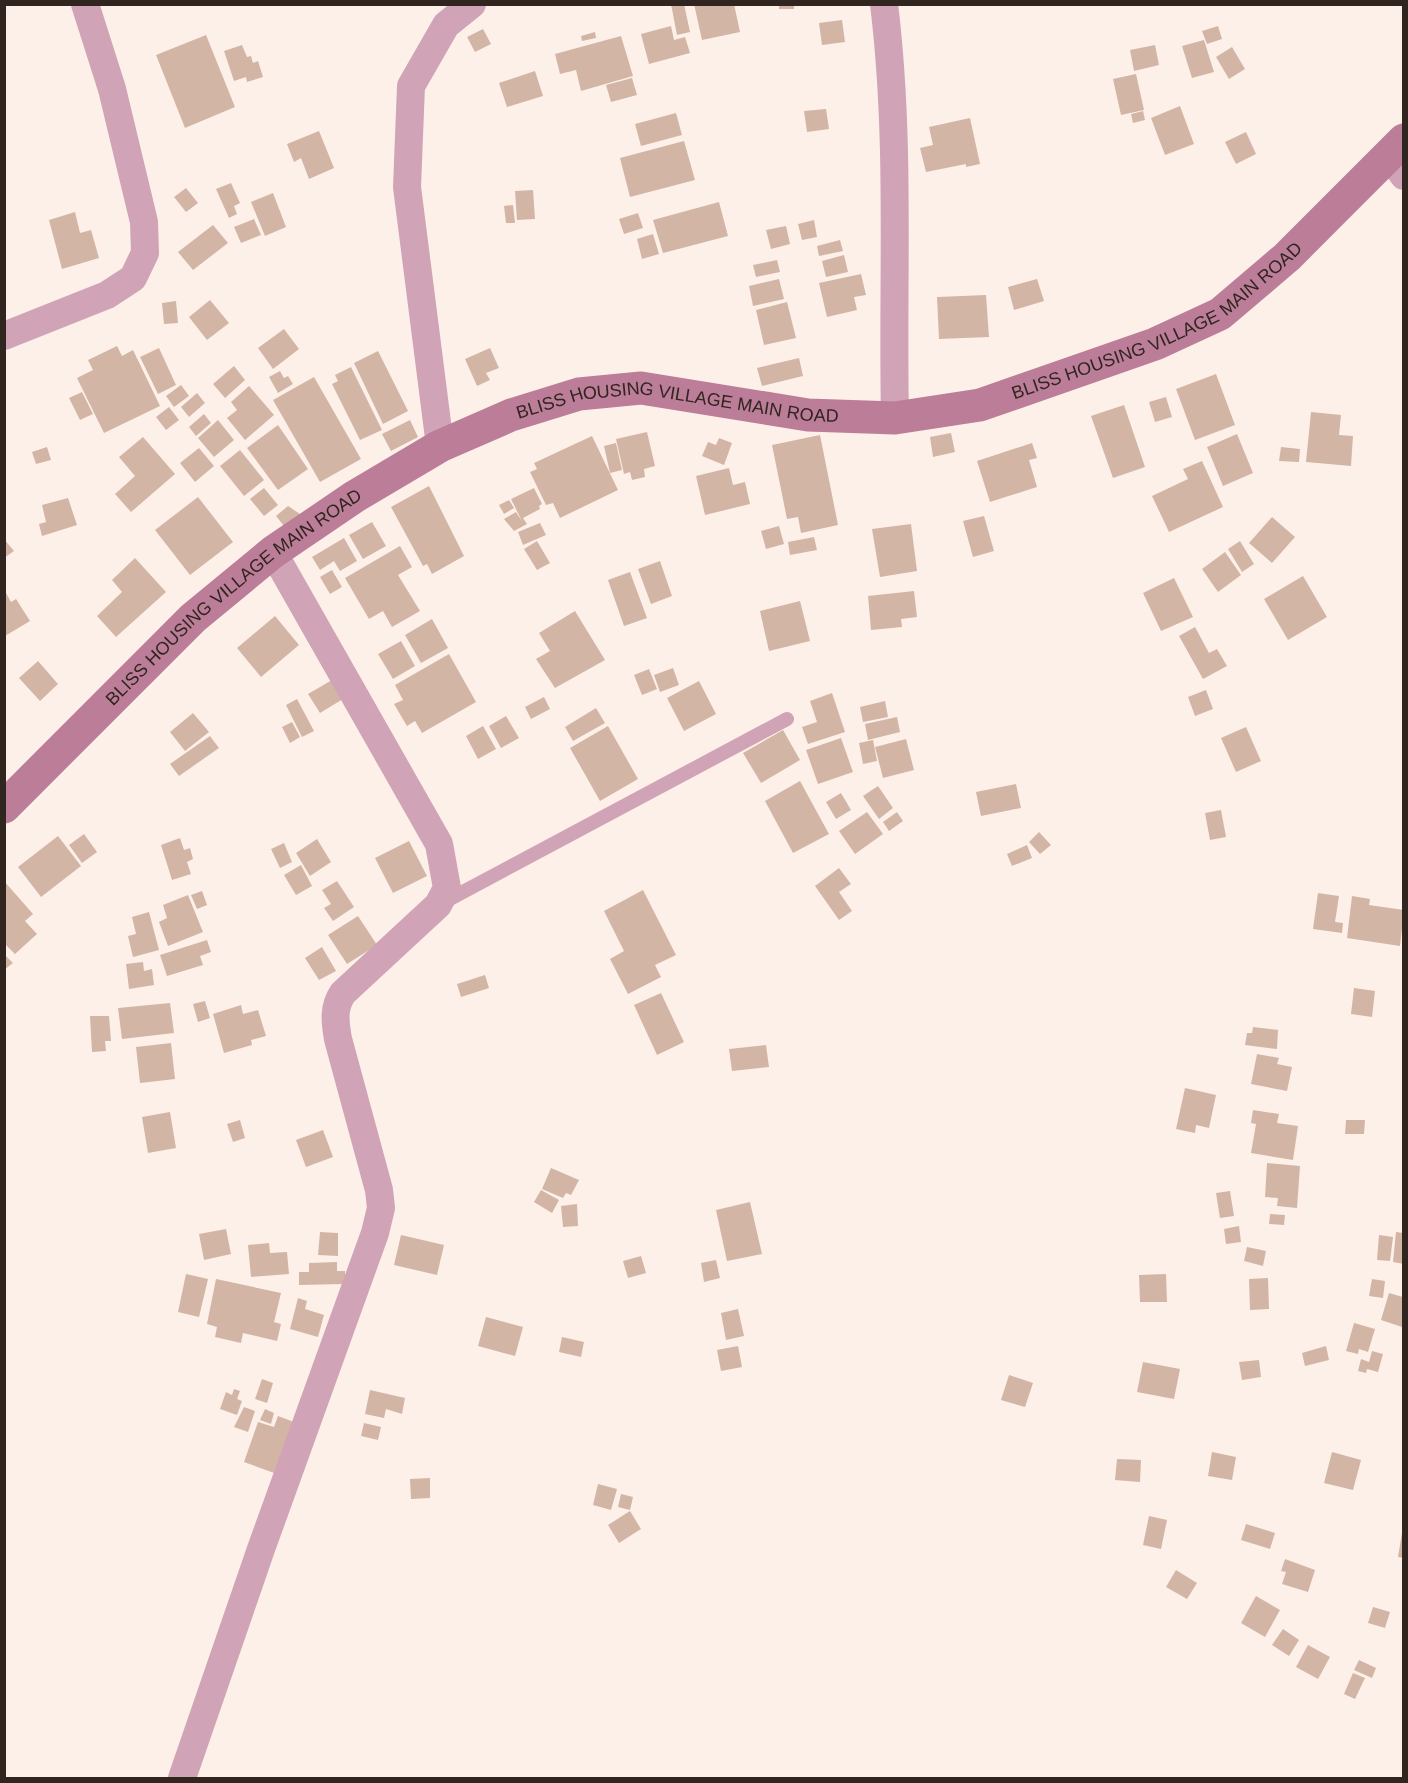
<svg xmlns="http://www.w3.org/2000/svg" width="1408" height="1783" viewBox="0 0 1408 1783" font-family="Helvetica,sans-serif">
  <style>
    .building { fill: #d3b5a5 }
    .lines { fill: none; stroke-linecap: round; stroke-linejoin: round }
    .lane { stroke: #d0a4b6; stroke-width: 14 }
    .street { stroke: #d0a4b6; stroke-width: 28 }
    .secondary { stroke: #bc7d99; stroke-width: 33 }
    .labels { text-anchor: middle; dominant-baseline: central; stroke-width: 6; stroke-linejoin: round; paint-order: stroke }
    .street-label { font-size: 18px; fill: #30251f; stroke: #fff }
  </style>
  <rect width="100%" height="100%" fill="#fdf0e9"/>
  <path class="building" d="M671 4H684L690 32 677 35Z
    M694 4H734L740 32 702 40Z
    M779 4H794V9H779Z
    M842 20 845 42 822 45 819 23Z
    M671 26 674 40 685 37 690 53 649 64 641 34Z
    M1218 26 1222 39 1207 44 1202 31Z
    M483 29 491 44 475 52 467 37Z
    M595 32 596 38 582 41 581 36Z
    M206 35 235 107 185 128 156 55Z
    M621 36 633 76 581 91 576 70 560 74 555 54Z
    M1204 40 1214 72 1192 78 1182 46Z
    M242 45 247 57 251 56 253 63 258 61 263 77 247 82 246 77 234 81 224 51Z
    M1155 45 1159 65 1134 71 1130 50Z
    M1232 47 1245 69 1229 79 1216 57Z
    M535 71 543 96 507 107 499 83Z
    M1136 74 1144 110 1121 115 1113 79Z
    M632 78 637 95 611 102 606 85Z
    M1180 106 1194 144 1165 155 1151 118Z
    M826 109 829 129 807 132 804 111Z
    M1143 111 1145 120 1133 123 1131 114Z
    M676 113 682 135 641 146 635 124Z
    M970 118 980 164 966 167V164L926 172 920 148 933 145 929 127Z
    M319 131 334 168 309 179 301 158 294 162 287 144Z
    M1246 132 1256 154 1236 164 1225 142Z
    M684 141 695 180 630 197 620 158Z
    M231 183 240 203 234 206 237 214 229 218 216 189Z
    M186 188 198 203 186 212 174 197Z
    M533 190 535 219 517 220 515 191Z
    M273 193 286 227 265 236 251 202Z
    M719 202 728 236 663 253 653 220Z
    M513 205 515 223H506L504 206Z
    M75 212 80 233 91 230 99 258 62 269 49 220Z
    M638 213 643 228 624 234 619 219Z
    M254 219 261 235 241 243 234 227Z
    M814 220 817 237 802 240 798 224Z
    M213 225 228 243 193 270 178 252Z
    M786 226 790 244 771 249 766 230Z
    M653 234 659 254 642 259 637 239Z
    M840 240 843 251 819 256 817 246Z
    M844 255 848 272 826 277 822 261Z
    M777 260 780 272 756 277 753 265Z
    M861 274 866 295 854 297 857 310 827 317 819 283Z
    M779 279 784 299 753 306 749 286Z
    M1037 279 1044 301 1014 310 1008 287Z
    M986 295 989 337 939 339 937 297Z
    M210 300 229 323 207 340 189 317Z
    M176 301 178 323 164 324 162 303Z
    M787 302 796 338 764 345 756 310Z
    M284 329 299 349 273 369 258 348Z
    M117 346 122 356 133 350 160 406 104 433 77 378 93 370 88 360Z
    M159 348 176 385 158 394 140 357Z
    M490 348 499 368 486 373 490 380 477 386 465 359Z
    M378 351 408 411 383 424 354 363Z
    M799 358 803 376 762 386 757 368Z
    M234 366 245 380 225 398 213 384Z
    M351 367 382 430 360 440 332 384 338 381 335 375Z
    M280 371 284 378 288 376 293 384 278 393 269 377Z
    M1216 374 1235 425 1195 440 1176 389Z
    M314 377 361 459 320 482 273 400Z
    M181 385 189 396 174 407 166 396Z
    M249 386 274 415 245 440 227 418 237 410 231 402Z
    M82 392 93 414 80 420 69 398Z
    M197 393 205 403 189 417 181 407Z
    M1166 397 1172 417 1155 422 1149 402Z
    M1124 405 1145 467 1113 478 1091 416Z
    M169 407 179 420 166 430 156 417Z
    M1311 412 1341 415 1339 435 1353 436 1351 466 1306 462Z
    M204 414 211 423 196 436 189 427Z
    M218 420 234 440 214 457 198 438Z
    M410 420 418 437 391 451 382 434Z
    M278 425 308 469 278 490 247 448Z
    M647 432 655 466 644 469 645 477 632 480 630 472 624 474 616 439Z
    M951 433 955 452 933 457 930 437Z
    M1237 434 1253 473 1223 486 1207 447Z
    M820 435 838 525 801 533 798 517 787 519 772 445Z
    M592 436 618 490 560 518 553 503 546 505 530 472 537 469 534 463Z
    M143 437 175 474 131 512 115 494 135 476 119 457Z
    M719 438 732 443 724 465 702 456 708 442 716 445Z
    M616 443 622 470 610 473 604 446Z
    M1032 443 1037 458 1029 460 1037 487 990 502 977 461Z
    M47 447 51 460 36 464 32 452Z
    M1281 447 1300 449 1299 462 1279 461Z
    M199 448 214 466 195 482 180 463Z
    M240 450 264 480 244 496 220 466Z
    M1202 461 1223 507 1169 532 1152 496 1188 479 1183 469Z
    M729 468 733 485 745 482 750 504 705 515 696 476Z
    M429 486 464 556 432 574 427 564 423 566 391 507Z
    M264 488 278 505 264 516 250 499Z
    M534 488 542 504 539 506 540 509 523 518 527 524 514 531 504 519 516 512 522 521 511 499Z
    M198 497 233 542 190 575 155 530Z
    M68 498 77 525 42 536 39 524 46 522 42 505Z
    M509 500 514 508 504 514 499 505Z
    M288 506 300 514 284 526 276 516Z
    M984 516 994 551 973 557 963 521Z
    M1272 517 1295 537 1272 563 1249 543Z
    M372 522 386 546 363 559 349 535Z
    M540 523 546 535 523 545 518 532Z
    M911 524 917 571 880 577 872 529Z
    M779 526 784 544 766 549 761 531Z
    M814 537 817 550 790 555 788 542Z
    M344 538 357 561 340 571 334 561 320 570 312 557Z
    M4 539 14 551 4 558Z
    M537 541 550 563 537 570 524 549Z
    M1240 541 1254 564 1242 572 1228 549Z
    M400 546 412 567 398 575 420 611 392 627 383 611 369 619 345 578Z
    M1225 552 1241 575 1218 592 1202 569Z
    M135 558 166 592 116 637 97 616 122 592 112 580Z
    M660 561 672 596 651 604 638 569Z
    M332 570 342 587 330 594 320 577Z
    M630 572 647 618 624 626 608 580Z
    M1303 576 1327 617 1288 640 1264 599Z
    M1174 578 1193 617 1161 631 1143 593Z
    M5 591 11 602 16 599 30 621 5 636Z
    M914 591 917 617 901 619 902 627 871 630 868 596Z
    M800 601 810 641 769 651 760 611Z
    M575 611 605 660 555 688 536 659 550 651 539 633Z
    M275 616 299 645 261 677 237 648Z
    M432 619 448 648 421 663 405 635Z
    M1195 627 1209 653 1217 649 1227 666 1203 679 1179 636Z
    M401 641 415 666 393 679 378 654Z
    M449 654 476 702 422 733 415 721 407 726 394 704 403 700 395 685Z
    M38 661 58 684 40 701 19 678Z
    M673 668 679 685 660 692 654 675Z
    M649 669 657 689 642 695 634 675Z
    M332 680 343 699 320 713 308 694Z
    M699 681 716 714 684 731 667 698Z
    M1206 690 1213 709 1195 716 1188 697Z
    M832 693 845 732 808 744 802 727 817 722 810 701Z
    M544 697 550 709 531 719 525 707Z
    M297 699 314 731 302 737 286 705Z
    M885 701 888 717 863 722 860 707Z
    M596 708 605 723 573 741 565 727Z
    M193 713 209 732 185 751 170 732Z
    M506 716 519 738 501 748 489 726Z
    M897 717 900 732 868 740 865 724Z
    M292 722 300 737 290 743 282 727Z
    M483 726 496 749 478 759 466 736Z
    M608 726 638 779 600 801 570 748Z
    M1246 727 1261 761 1236 772 1221 738Z
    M783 730 800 760 761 783 743 753Z
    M210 736 219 748 179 776 170 764Z
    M841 738 853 772 818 784 806 750Z
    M906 739 914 770 883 778 875 747Z
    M873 740 877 761 863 764 859 743Z
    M800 781 829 834 793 853 765 801Z
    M1016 784 1021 808 981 816 976 792Z
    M878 786 893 808 879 819 863 796Z
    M841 793 851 810 836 819 826 802Z
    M1221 810 1226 837 1210 840 1205 813Z
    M867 812 883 834 855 854 839 831Z
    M897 812 903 821 889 831 883 822Z
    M1039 832 1051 845 1040 854 1029 842Z
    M84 834 97 852 82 863 69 845Z
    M58 836 81 866 41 897 18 867Z
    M180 838 184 850 190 848 193 859 187 862 191 874 172 880 161 845Z
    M317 839 331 862 310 876 296 853Z
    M409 841 427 876 393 893 375 858Z
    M284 843 292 862 280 868 271 849Z
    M1027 845 1032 858 1012 866 1007 854Z
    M301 865 312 886 296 895 284 875Z
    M839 868 851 884 839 892 852 911 839 920 815 886Z
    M4 881 33 914 25 921 37 934 15 954 4 943Z
    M337 881 354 907 333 921 324 908 331 904 322 890Z
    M643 890 676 955 655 965 661 977 628 994 610 959 624 951 604 911Z
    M202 891 207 905 197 909 191 895Z
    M1318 893 1339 896 1335 922 1343 923 1342 933 1313 929Z
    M188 895 203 932 168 946 159 922 167 918 163 905Z
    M1352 896 1370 899 1369 905 1404 910 1400 946 1347 938Z
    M149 912 159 950 133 957 128 936 136 934 132 917Z
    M358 916 377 945 347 964 328 935Z
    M207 940 211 952 200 956 203 965 167 976 160 955Z
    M322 947 336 971 319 980 305 958Z
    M4 954 13 963 4 970Z
    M143 962 144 971 152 969 154 985 129 989 126 964Z
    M485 975 489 988 461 997 457 984Z
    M1354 988 1375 991 1372 1017 1351 1014Z
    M661 993 684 1042 657 1055 634 1005Z
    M205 1001 210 1018 198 1022 193 1004Z
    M170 1003 174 1033 122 1039 118 1008Z
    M241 1005 243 1014 258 1010 266 1036 251 1040 252 1045 224 1053 213 1014Z
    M90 1016H109L111 1041H105L106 1051 92 1052Z
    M1253 1027 1278 1030 1277 1049 1245 1045 1247 1033H1252Z
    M171 1043 175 1079 140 1083 136 1047Z
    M766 1045 769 1067 732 1071 729 1049Z
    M1257 1054 1279 1058 1277 1064 1292 1067 1287 1091 1251 1084Z
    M1185 1088 1216 1095 1209 1128 1196 1125 1195 1133 1176 1129Z
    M1253 1110 1279 1114 1277 1123 1298 1126 1293 1160 1251 1153 1256 1124 1251 1123Z
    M170 1112 176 1148 148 1153 142 1117Z
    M240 1120 245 1138 233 1142 227 1124Z
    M1346 1120H1365L1364 1134H1345Z
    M323 1130 333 1157 306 1167 296 1140Z
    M1267 1163 1300 1166 1297 1208 1277 1206 1278 1198 1265 1197Z
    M551 1168 579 1180 571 1195 566 1193 563 1198 542 1189Z
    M541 1190 559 1200 552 1213 534 1202Z
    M1230 1191 1234 1216 1220 1218 1216 1193Z
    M750 1202 762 1254 727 1261 716 1210Z
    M577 1204 578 1226 563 1227 561 1206Z
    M1270 1214 1285 1215 1284 1225 1269 1224Z
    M1239 1226 1241 1242 1226 1244 1224 1229Z
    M226 1229 231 1254 204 1260 199 1234Z
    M320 1232 338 1233V1256L318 1255Z
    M1396 1232 1404 1233V1264L1393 1262Z
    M401 1235 444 1245 437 1275 394 1265Z
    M1379 1235 1393 1237 1390 1261 1377 1260Z
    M269 1243 270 1253 287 1252 289 1274 251 1277 248 1245Z
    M1247 1247 1266 1251 1263 1266 1244 1261Z
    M641 1256 646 1273 628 1278 623 1261Z
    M716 1260 720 1278 704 1282 701 1263Z
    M337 1262V1271H345V1284L299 1285V1272H309V1263Z
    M186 1274 208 1279 199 1317 178 1312Z
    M1166 1274 1167 1302H1140L1139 1275Z
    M1268 1278 1269 1309 1250 1310 1249 1279Z
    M216 1279 281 1293 274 1322 281 1324 277 1341 243 1333 241 1343 215 1337 217 1327 207 1324Z
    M1372 1279 1385 1281 1383 1298 1369 1296Z
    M1389 1293 1403 1297 1402 1327 1381 1320Z
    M298 1298 307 1301 305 1309 324 1315 318 1337 290 1329Z
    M738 1309 744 1336 726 1340 721 1313Z
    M486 1317 523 1327 515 1356 478 1346Z
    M1354 1323 1375 1329 1368 1352 1359 1349 1358 1354 1346 1351Z
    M562 1337 584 1342 581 1357 559 1352Z
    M738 1346 742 1367 721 1371 717 1350Z
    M1326 1346 1329 1360 1305 1366 1302 1353Z
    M1372 1351 1383 1354 1378 1372 1367 1369 1366 1373 1358 1371 1361 1359 1369 1362Z
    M1259 1360 1261 1377 1242 1380 1239 1362Z
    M1143 1362 1180 1369 1174 1399 1137 1392Z
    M1009 1375 1033 1383 1025 1407 1001 1400Z
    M262 1379 273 1383 267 1403 255 1399Z
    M234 1389 240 1391 237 1399 242 1401 237 1415 220 1409 226 1392 232 1395Z
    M370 1390 405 1398 402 1414 386 1409 384 1418 365 1414Z
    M244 1407 255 1411 248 1432 234 1427Z
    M265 1409 274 1413 271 1424 260 1420Z
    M278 1416 294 1422 277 1474 244 1462 258 1422 274 1427Z
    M364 1423 381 1427 378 1440 361 1436Z
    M1212 1452 1236 1457 1232 1480 1208 1476Z
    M1332 1452 1361 1460 1353 1490 1324 1483Z
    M1117 1459 1141 1460 1140 1482 1115 1480Z
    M430 1478V1498L411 1499 410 1479Z
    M598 1484 617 1489 611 1510 593 1505Z
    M621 1494 633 1497 630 1510 618 1507Z
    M630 1511 641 1529 619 1543 608 1525Z
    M1149 1516 1167 1520 1161 1549 1143 1545Z
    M1246 1524 1275 1533 1270 1549 1241 1540Z
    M1402 1533H1404V1558L1398 1557Z
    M1285 1559 1315 1570 1308 1592 1282 1584 1286 1572 1281 1571Z
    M1176 1570 1197 1583 1187 1599 1166 1587Z
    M1256 1596 1280 1610 1265 1637 1241 1623Z
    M1373 1607 1390 1612 1385 1628 1368 1623Z
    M1283 1629 1299 1640 1289 1656 1272 1645Z
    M1308 1645 1330 1657 1318 1679 1296 1667Z
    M1359 1660 1376 1668 1372 1678 1354 1670Z
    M1353 1673 1365 1678 1355 1699 1344 1694Z"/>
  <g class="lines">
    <path class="lane" d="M446 901 787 719"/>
    <path class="street" d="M884 4C901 142 892 280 895 418
      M1388 155 1404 176
      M4 336 107 295 133 278 145 253 144 222 112 89 85 4
      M440 446 407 187 411 86 446 25 472 4
      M182 1778 261 1549 375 1233 381 1208 379 1190 338 1039C335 1022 333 1007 343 993L438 905 447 888 439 844 273 552"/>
    <path class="secondary" id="s1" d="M4 807 193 618 273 552 354 497 440 446 511 415 579 394 641 388 808 415 895 418 980 405 1155 344 1220 314 1287 257 1404 140"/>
  </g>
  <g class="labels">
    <g class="street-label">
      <text stroke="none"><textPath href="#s1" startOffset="1320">BLISS HOUSING VILLAGE MAIN ROAD</textPath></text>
      <text stroke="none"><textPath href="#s1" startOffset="816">BLISS HOUSING VILLAGE MAIN ROAD</textPath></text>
      <text stroke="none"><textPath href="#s1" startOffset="312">BLISS HOUSING VILLAGE MAIN ROAD</textPath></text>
    </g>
  </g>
  <rect width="1408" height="1783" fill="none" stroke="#30251f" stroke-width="12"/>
</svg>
